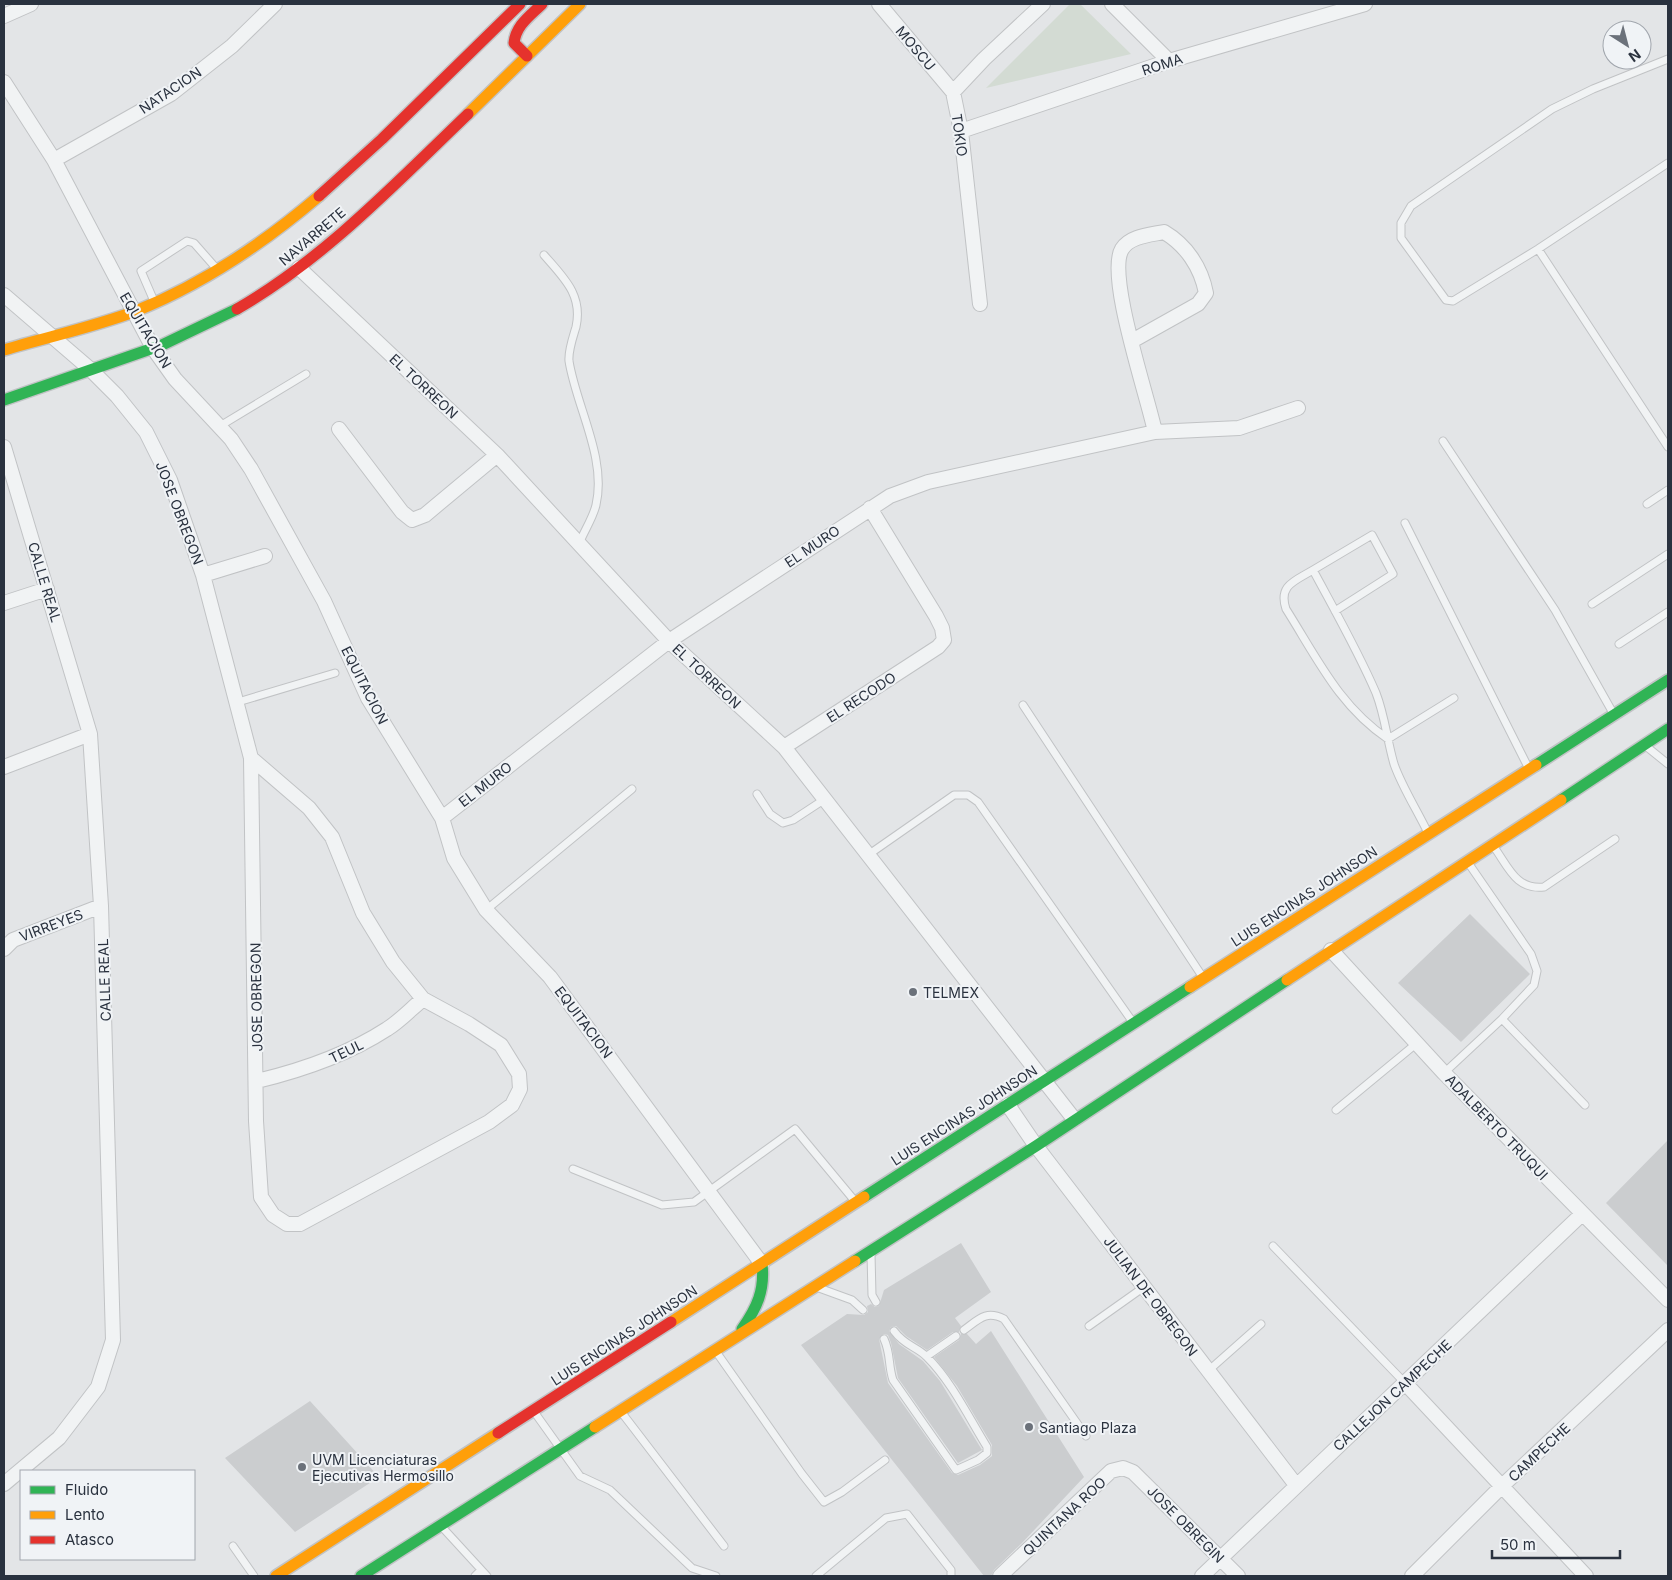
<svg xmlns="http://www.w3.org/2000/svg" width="1672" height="1580" viewBox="0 0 1672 1580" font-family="Inter,sans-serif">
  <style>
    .green { fill: #d3dbd3 }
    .building { fill: #cbcdcf }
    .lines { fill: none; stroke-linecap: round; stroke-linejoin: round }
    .lane-casing { stroke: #c1c3c5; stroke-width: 9 }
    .street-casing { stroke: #c1c3c5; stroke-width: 16 }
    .fast-casing { stroke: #c1c3c5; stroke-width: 14 }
    .slow-casing { stroke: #c1c3c5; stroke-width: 14 }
    .jam-casing { stroke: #c1c3c5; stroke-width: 14 }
    .lane { stroke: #f1f3f4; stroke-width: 7 }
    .street { stroke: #f1f3f4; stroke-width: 14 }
    .fast { stroke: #30b455; stroke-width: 11 }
    .slow { stroke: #ff9f0a; stroke-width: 11 }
    .jam { stroke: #e5322d; stroke-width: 11 }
    .poi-dot { fill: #6b717a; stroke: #f0f3f6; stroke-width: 2 }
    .labels { text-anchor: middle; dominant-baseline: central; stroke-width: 4; stroke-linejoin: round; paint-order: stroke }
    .street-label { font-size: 14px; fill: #2a323f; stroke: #f0f3f6 }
    .poi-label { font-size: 14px; fill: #2a323f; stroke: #f0f3f6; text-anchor: start }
  </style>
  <rect width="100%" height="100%" fill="#e3e5e7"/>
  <path class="green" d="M1070 4H1080L1131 54 986 88Z"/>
  <path class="building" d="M1470 914 1530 974 1461 1042 1398 983Z
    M1668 1140V1266L1606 1203Z
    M961 1243 991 1292 955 1318 961 1326 959 1332H953L927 1350 906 1336 896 1326 891 1327 889 1331 899 1344 923 1361 940 1381 982 1450 958 1463 898 1378 891 1343 888 1335 884 1334 879 1339 888 1383 952 1473 958 1475 980 1465 992 1456V1445L957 1386 934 1357 959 1340 961 1334H967L976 1344 991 1331 1084 1477 1022 1543 994 1570 991 1576H984L801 1345 847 1314 864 1315 868 1312 867 1306 871 1304 875 1307 879 1306 884 1290Z
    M310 1401 379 1477 295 1532 225 1458Z"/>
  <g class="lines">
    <g class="lane-casing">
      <path id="lane" d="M1668 59 1593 89 1552 109 1411 206 1401 223V238L1446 300 1453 301 1538 249 1668 163
        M1538 249 1668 447
        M544 255C564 278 583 295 576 327 573 337 568 351 569 361 576 406 607 458 596 505 593 518 584 531 579 544
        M154 301 141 271 187 241 194 243 216 268
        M220 426 306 374
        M1443 441 1555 610 1613 713
        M1647 504 1668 490
        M1405 523 1528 767
        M1313 570C1295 581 1278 585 1286 609 1317 658 1339 706 1388 739L1454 698
        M1592 604 1668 554
        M1335 611 1393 574 1372 535 1313 570C1335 611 1358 651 1376 693 1385 716 1387 740 1394 764 1402 787 1417 810 1428 833
        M1619 644 1668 612
        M238 702 335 673
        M1023 705 1202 976
        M1647 747 1668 764
        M757 794 770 814 783 823 793 820 825 799
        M1494 847C1509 868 1516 890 1544 887L1615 839
        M868 855 954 795H968L978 802 1132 1021
        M486 910 632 789
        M1502 1019 1585 1105
        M1444 1073 1502 1019 1534 985 1537 971 1531 954 1469 864
        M1336 1110 1417 1043
        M573 1169 662 1205 694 1202 795 1129 854 1200
        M1273 1246 1405 1383
        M871 1254 872 1295 876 1302
        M819 1288 852 1300 863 1310
        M1089 1326 1144 1287
        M964 1330C979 1319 986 1310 1004 1319L1086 1436
        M884 1339C891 1354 888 1365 893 1380L956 1470 978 1460 987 1453V1447C969 1418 952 1382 927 1357 916 1346 905 1346 894 1331
        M717 1353 802 1474 824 1502 842 1492 885 1460
        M927 1356 956 1336
        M1208 1371 1261 1324
        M535 1413 580 1476 610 1490 692 1568 716 1576
        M622 1413 724 1546
        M442 1527 487 1576
        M233 1546 254 1576
        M475 1576 481 1570
        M816 1576 886 1518 907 1514 951 1570V1576"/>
    </g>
    <g class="street-casing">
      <path id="street" d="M879 4 953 92
        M1112 4 1169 61
        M4 16 31 4
        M4 82 54 160 153 348 175 379 231 439 251 469 324 601 368 698 442 818 454 858 486 910 550 977 762 1264
        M961 131 1169 61 1365 4
        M54 160 171 94 232 46 275 4
        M299 268 497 455 669 641 784 747 1074 1119
        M4 295 90 369 117 396 146 432 170 480 203 575 251 758 309 808 332 837 363 913 393 962 423 999 469 1024 501 1045 519 1074 520 1089 512 1105 489 1122 300 1224H287L273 1215 261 1197 256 1121 251 758
        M980 304 961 131 953 92 984 59 1043 4
        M339 429 402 512 412 520 425 515 497 455
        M1155 432 1239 428 1298 408
        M4 447 90 734 101 906 113 1340 98 1387 59 1438 4 1484
        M203 575 265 556
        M4 603 47 589
        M784 747 938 647 944 640 942 628 936 616 870 508
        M4 767 90 734
        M442 818 669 641 890 496 928 482 1155 432C1148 397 1106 275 1122 249 1130 236 1150 235 1164 232 1186 245 1201 267 1206 293L1198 304 1132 341
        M4 949 13 940 101 906
        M1331 950 1444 1073 1668 1300
        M257 1081C303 1070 347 1055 387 1029 400 1021 411 1009 423 999
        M1008 1105 1036 1146 1296 1485
        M1405 1383 1586 1576
        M1000 1576 1111 1471 1123 1468 1133 1472 1238 1576
        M1202 1576 1582 1214
        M1412 1576 1502 1486 1668 1330"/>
    </g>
    <g class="fast-casing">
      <path id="fast" d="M4 400 162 345 237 309
        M1536 765 1668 680
        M1561 800 1668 729
        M864 1197 1190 987
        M855 1261 1036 1146 1287 980
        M742 1329C757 1308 765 1290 762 1264
        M361 1576 595 1427"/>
    </g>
    <g class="slow-casing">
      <path id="slow" d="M468 114 580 4
        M4 350C47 337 94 327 136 311 203 284 264 243 319 196
        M1287 980 1561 800
        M1190 987 1536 765
        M671 1322 864 1197
        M595 1427 855 1261
        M276 1576 498 1433"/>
    </g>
    <g class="jam-casing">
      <path id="jam" d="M527 56 514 43C516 25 530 16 542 4
        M319 196 382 139 520 4
        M237 309C324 259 396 183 468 114
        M498 1433 671 1322"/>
    </g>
    <use href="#lane" class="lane"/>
    <use href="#street" class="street"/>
    <use href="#fast" class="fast"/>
    <use href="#slow" class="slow"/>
    <use href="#jam" class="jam"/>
  </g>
  <g class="poi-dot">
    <circle cx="913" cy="992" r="5"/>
    <circle cx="1029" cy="1427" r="5"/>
    <circle cx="302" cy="1467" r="5"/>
  </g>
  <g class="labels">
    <g class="street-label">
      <text transform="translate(916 48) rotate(50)">MOSCU</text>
      <text transform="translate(1162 64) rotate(-18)">ROMA</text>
      <text transform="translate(170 90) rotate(-34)">NATACION</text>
      <text transform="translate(960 135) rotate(82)">TOKIO</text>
      <text transform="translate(312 236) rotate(-40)">NAVARRETE</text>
      <text transform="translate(146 330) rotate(59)">EQUITACION</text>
      <text transform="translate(424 386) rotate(43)">EL TORREON</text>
      <text transform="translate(180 513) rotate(69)">JOSE OBREGON</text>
      <text transform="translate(812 546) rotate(-34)">EL MURO</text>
      <text transform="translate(45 582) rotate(73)">CALLE REAL</text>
      <text transform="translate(707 676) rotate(43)">EL TORREON</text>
      <text transform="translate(365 685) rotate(63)">EQUITACION</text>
      <text transform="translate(861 697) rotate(-33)">EL RECODO</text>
      <text transform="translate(485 784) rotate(-38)">EL MURO</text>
      <text transform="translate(1304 896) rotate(-33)">LUIS ENCINAS JOHNSON</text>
      <text transform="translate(51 925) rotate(-21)">VIRREYES</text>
      <text transform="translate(104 980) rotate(-92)">CALLE REAL</text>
      <text transform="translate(256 997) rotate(-91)">JOSE OBREGON</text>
      <text transform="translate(584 1022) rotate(53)">EQUITACION</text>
      <text transform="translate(346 1051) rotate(-26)">TEUL</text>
      <text transform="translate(964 1115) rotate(-33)">LUIS ENCINAS JOHNSON</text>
      <text transform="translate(1497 1127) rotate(46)">ADALBERTO TRUQUI</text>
      <text transform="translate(1151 1296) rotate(53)">JULIAN DE OBREGON</text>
      <text transform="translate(624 1335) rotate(-33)">LUIS ENCINAS JOHNSON</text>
      <text transform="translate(1392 1395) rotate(-43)">CALLEJON CAMPECHE</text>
      <text transform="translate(1539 1452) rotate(-43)">CAMPECHE</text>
      <text transform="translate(1064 1516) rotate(-43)">QUINTANA ROO</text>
      <text transform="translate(1186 1524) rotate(45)">JOSE OBREGIN</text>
    </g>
    <g class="poi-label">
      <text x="923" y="992">TELMEX</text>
      <text x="1039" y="1427">Santiago Plaza</text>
      <text x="312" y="1459">UVM Licenciaturas<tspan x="312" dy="16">Ejecutivas Hermosillo</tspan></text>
    </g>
  </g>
  <rect width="1672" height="1580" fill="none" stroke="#2a323f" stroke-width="10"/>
  <rect x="20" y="1470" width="175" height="90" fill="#f0f3f6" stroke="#a1a6ad"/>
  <rect x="30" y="1486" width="25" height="8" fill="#30b455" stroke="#a1a6ad"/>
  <text x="65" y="1495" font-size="15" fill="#2a323f">Fluido</text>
  <rect x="30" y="1511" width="25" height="8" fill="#ff9f0a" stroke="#a1a6ad"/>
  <text x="65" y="1520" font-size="15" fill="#2a323f">Lento</text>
  <rect x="30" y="1536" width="25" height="8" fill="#e5322d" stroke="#a1a6ad"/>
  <text x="65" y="1545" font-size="15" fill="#2a323f">Atasco</text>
  <g transform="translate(1627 45) rotate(144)"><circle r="24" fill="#f0f3f6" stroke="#a1a6ad"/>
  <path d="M0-4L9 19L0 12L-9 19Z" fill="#6b717a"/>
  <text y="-8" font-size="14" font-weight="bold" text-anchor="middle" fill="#2a323f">N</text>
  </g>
  <path d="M1492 1550v8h128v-8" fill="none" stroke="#2a323f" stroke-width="2.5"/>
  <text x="1500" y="1550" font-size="15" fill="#2a323f" stroke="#f0f3f6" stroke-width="4" paint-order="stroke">50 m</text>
</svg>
